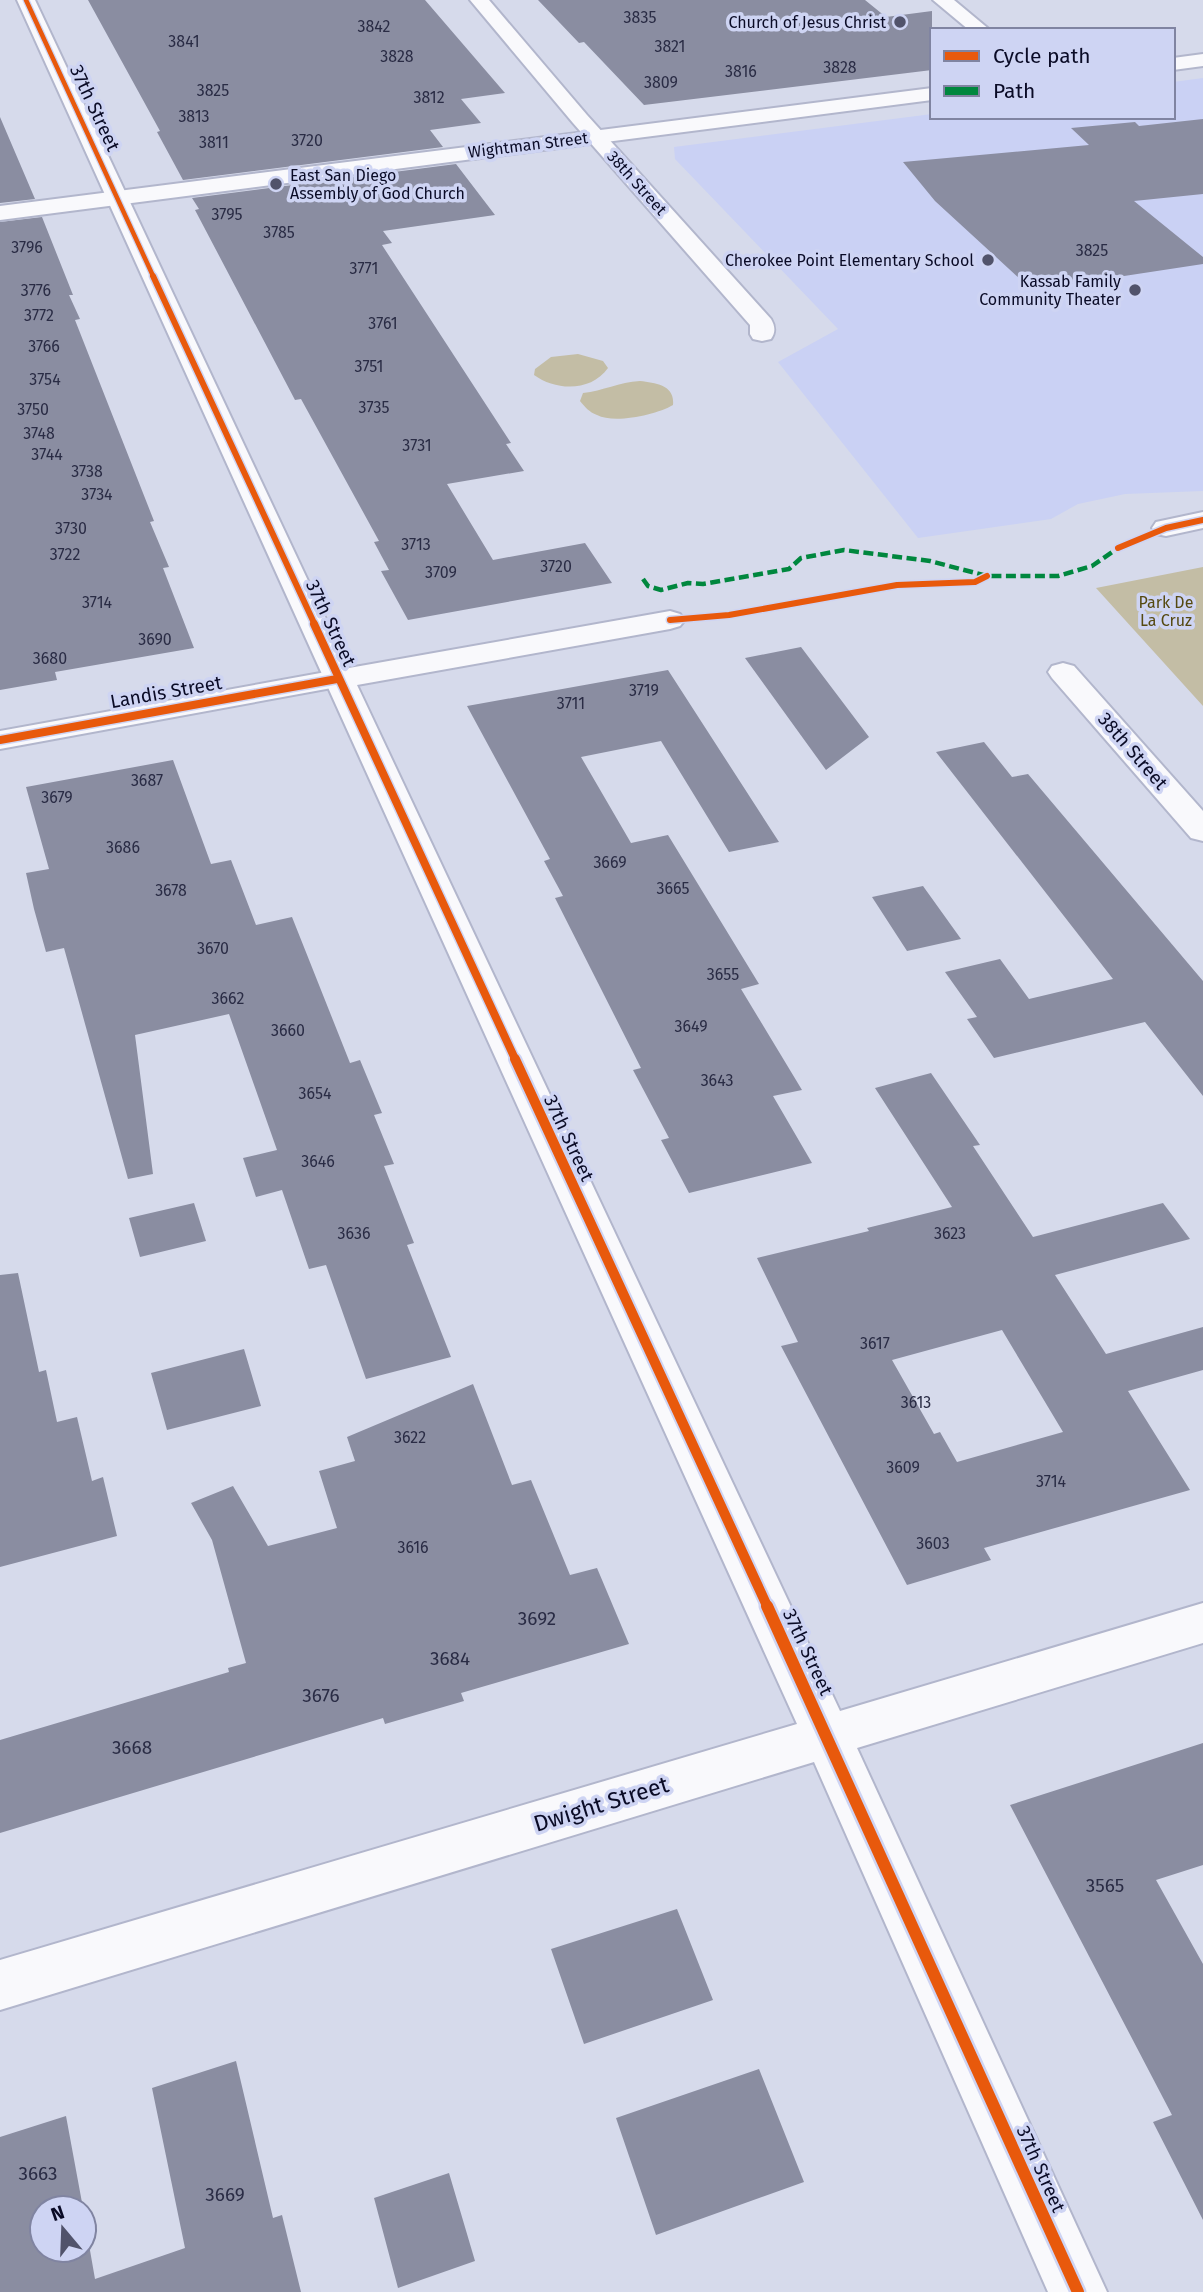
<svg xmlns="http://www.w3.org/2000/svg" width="1203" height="2292" viewBox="0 0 1203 2292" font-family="'Fira Sans',sans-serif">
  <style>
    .built { fill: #cad1f4 }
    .green { fill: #c3bda5 }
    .building { fill: #8a8da1; fill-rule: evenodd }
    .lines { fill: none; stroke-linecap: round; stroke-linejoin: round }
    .street-casing { stroke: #b2b6cc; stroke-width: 4 }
    .secondary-casing { stroke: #b2b6cc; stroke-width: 4 }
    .street { fill: #f9f9fc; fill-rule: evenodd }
    .secondary { fill: #f9f9fc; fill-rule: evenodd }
    .quiet { stroke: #00873e; stroke-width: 4.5; stroke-dasharray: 10 4.5; stroke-linecap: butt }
    .cycleway-far4-casing { stroke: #ced4f3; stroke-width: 7 }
    .cycleway-far3-casing { stroke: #ced4f3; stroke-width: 9 }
    .cycleway-far2-casing { stroke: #ced4f3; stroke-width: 11 }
    .cycleway-far1-casing { stroke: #ced4f3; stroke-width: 14 }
    .cycleway-casing { stroke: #ced4f3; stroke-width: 17 }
    .cycleway-far4 { stroke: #e8590c; stroke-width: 4.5 }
    .cycleway-far3 { stroke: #e8590c; stroke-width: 6 }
    .cycleway-far2 { stroke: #e8590c; stroke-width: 8 }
    .cycleway-far1 { stroke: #e8590c; stroke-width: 10 }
    .cycleway { stroke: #e8590c; stroke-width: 12 }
    .poi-dot { fill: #51536b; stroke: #ced4f3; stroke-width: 2.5 }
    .labels { text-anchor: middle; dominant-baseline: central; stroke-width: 7; stroke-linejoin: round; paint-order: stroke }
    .number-label { font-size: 16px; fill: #2a2c45 }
    .far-poi-label { font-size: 16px; fill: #0a0b26; stroke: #ced4f3; text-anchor: end }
    .far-street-label { font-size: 16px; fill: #0a0b26; stroke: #ced4f3 }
    .far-park-label { font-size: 16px; fill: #554911; stroke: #ced4f3 }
    .street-label { font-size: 19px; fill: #0a0b26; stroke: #ced4f3 }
    .near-number-label { font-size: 19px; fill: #2a2c45 }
    .near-street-label { font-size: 23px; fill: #0a0b26; stroke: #ced4f3 }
  </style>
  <rect width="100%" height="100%" fill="#d6daeb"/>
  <path class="built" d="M1203 78V491L1125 494 1078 504 1051 519 918 538 778 362 838 329 675 159 674 147 932 114V117H1173V82Z"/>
  <path class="green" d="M578 354 603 361 608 368C591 392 556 391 534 375L535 369 551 357Z
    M640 381C656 383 675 385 673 405 656 415 614 424 597 415 589 412 585 407 580 401L583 393C603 391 619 382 640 381Z
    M1203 567V706L1096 588Z"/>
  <path class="building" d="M88 0H425L505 93 461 99 481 123 430 130 443 147 183 180 157 132 160 131Z
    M538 0H865L886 17 932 11V70L644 105 584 42 579 43Z
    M0 117 35 199 0 203Z
    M1203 119V194L1134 201 1203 257V264L1032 290 935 201 903 162 1089 145 1071 128 1135 122 1139 126Z
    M456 164 495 215 383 231 392 243 382 245 511 443 506 444 524 471 447 484 493 560 585 543 612 583 408 620 381 571 389 570 374 542 379 541 301 399 295 400 195 210 199 209 192 198Z
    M42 217 73 295H69L80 319 75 320 154 521 150 522 169 567 163 568 194 648 55 672 57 680 0 690V222Z
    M801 647 869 737 826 770 745 658Z
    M668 670 779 842 729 852 661 741 581 757 631 843 668 835 759 984 741 989 802 1090 773 1096 812 1163 689 1193 661 1140 669 1138 633 1070 641 1068 555 898 563 896 544 861 550 859 467 706Z
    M984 742 1012 777 1028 774 1203 981V1096L1145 1022 994 1058 967 1019 977 1017 945 972 1000 959 1029 999 1113 979 936 752Z
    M173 760 211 864 231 860 256 925 292 917 350 1063 360 1060 382 1113 374 1115 394 1164 384 1166 414 1243 407 1245 451 1357 366 1379 326 1265 309 1269 282 1190 256 1197 243 1158 277 1150 229 1014 135 1035 153 1174 128 1179 64 948 46 952 34 909 26 873 49 869 26 787Z
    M923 886 961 939 907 951 872 897Z
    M931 1073 980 1145 973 1146 1033 1237 1163 1203 1190 1239 1055 1275 1106 1354 1203 1327V1370L1128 1391 1190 1490 984 1548 991 1560 907 1585 781 1346 798 1342 757 1258 869 1231 867 1228 952 1207 875 1088ZM1002 1330 1063 1432 957 1462 940 1432 934 1434 892 1360Z
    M194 1203 206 1241 140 1257 129 1218Z
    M18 1273 39 1372 46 1370 57 1422 77 1417 92 1481 103 1477 117 1536 0 1567V1275Z
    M244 1349 261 1406 167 1430 151 1373Z
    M473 1384 512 1485 531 1480 570 1575 597 1568 629 1644 461 1693 464 1701 385 1724 383 1718 0 1833V1740L229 1672 228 1668 246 1663 212 1540 191 1503 233 1486 268 1546 337 1528 319 1471 355 1461 347 1437Z
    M1203 1743V1865L1156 1880 1203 1964V2220L1153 2122 1172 2115 1010 1805Z
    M677 1909 713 2000 584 2044 551 1949Z
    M236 2061 273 2218 282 2215 301 2292H0V2137L66 2116 83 2208H42V2250H84V2216L95 2279 185 2248 152 2088Z
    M759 2069 804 2182 656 2235 616 2118Z
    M449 2173 475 2261 398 2288 374 2198Z"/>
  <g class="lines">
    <g class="street-casing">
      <path id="street" d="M17 0H35L349 668 670 611 680 614 685 620 680 626 670 629 357 685 840 1711 1203 1603V1643L857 1748 1107 2292H1048L814 1762 0 2010V1960L797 1724Z
        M470 0H489L587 115 771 319C775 326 776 332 771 339L762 341 753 339 750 334V325L573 123Z
        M933 0H954L990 30H969Z
        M1203 512V528L1166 536 1156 534 1152 528 1156 522Z
        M1063 663 1074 666 1203 811V841L1191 838 1052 678 1048 672 1052 666Z"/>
    </g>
    <g class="secondary-casing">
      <path id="secondary" d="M1203 54V66L1173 70V58Z
        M932 88V100L0 220V206Z
        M337 670 348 673 352 679 348 685 0 749V731Z"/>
    </g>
    <use href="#street" class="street"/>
    <use href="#secondary" class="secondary"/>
    <path class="quiet" d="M643 579 648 586 661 590 688 583 703 584 789 569 801 558 844 550 930 561 987 576H1058L1092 566 1118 548"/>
    <g class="cycleway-far4-casing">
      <path id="cycleway-far4" d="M26 0 154 278"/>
    </g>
    <g class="cycleway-far3-casing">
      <path id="cycleway-far3" d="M153 276 315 625
        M1118 548 1166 528 1203 520
        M670 620 729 615 897 585 975 582 987 576"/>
    </g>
    <g class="cycleway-far2-casing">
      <path id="cycleway-far2" d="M314 624 516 1061
        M0 740 337 679"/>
    </g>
    <g class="cycleway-far1-casing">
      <path id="cycleway-far1" d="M515 1059 768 1608"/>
    </g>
    <g class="cycleway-casing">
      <path id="cycleway" d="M767 1606 1078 2292"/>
    </g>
    <use href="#cycleway-far4" class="cycleway-far4"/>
    <use href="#cycleway-far3" class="cycleway-far3"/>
    <use href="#cycleway-far2" class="cycleway-far2"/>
    <use href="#cycleway-far1" class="cycleway-far1"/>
    <use href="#cycleway" class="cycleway"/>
  </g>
  <g class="poi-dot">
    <circle cx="900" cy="22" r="7"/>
    <circle cx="276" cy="184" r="7"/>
    <circle cx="988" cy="260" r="7"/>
    <circle cx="1135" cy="290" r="7"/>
  </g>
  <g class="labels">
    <g class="number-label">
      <text x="640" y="17">3835</text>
      <text x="374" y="26">3842</text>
      <text x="184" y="41">3841</text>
      <text x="670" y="46">3821</text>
      <text x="397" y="56">3828</text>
      <text x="840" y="67">3828</text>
      <text x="741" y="71">3816</text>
      <text x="661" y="82">3809</text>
      <text x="213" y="90">3825</text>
      <text x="429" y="97">3812</text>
      <text x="194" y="116">3813</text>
      <text x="307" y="140">3720</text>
      <text x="214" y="142">3811</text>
      <text x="227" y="214">3795</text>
      <text x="279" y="232">3785</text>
      <text x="27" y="247">3796</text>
      <text x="1092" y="250">3825</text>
      <text x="364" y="268">3771</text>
      <text x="36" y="290">3776</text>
      <text x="39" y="315">3772</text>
      <text x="383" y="323">3761</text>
      <text x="44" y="346">3766</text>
      <text x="369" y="366">3751</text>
      <text x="45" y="379">3754</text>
      <text x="374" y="407">3735</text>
      <text x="33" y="409">3750</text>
      <text x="39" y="433">3748</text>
      <text x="417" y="445">3731</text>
      <text x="47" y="454">3744</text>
      <text x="87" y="471">3738</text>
      <text x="97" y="494">3734</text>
      <text x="71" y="528">3730</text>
      <text x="416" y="544">3713</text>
      <text x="65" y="554">3722</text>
      <text x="556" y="566">3720</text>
      <text x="441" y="572">3709</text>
      <text x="97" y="602">3714</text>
      <text x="155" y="639">3690</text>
      <text x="50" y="658">3680</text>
      <text x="644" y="690">3719</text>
      <text x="571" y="703">3711</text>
      <text x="147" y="780">3687</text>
      <text x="57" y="797">3679</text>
      <text x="123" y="847">3686</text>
      <text x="610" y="862">3669</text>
      <text x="673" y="888">3665</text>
      <text x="171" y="890">3678</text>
      <text x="213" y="948">3670</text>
      <text x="723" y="974">3655</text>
      <text x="228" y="998">3662</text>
      <text x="691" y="1026">3649</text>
      <text x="288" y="1030">3660</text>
      <text x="717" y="1080">3643</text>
      <text x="315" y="1093">3654</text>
      <text x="318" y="1161">3646</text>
      <text x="354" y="1233">3636</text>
      <text x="950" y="1233">3623</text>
      <text x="875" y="1343">3617</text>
      <text x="916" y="1402">3613</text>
      <text x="410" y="1437">3622</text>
      <text x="903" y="1467">3609</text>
      <text x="1051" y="1481">3714</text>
      <text x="933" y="1543">3603</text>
      <text x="413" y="1547">3616</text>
    </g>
    <g class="far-poi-label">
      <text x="886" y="22">Church of Jesus Christ</text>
      <text x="290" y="175" text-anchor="start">East San Diego<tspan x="290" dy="18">Assembly of God Church</tspan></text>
      <text x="974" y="260">Cherokee Point Elementary School</text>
      <text x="1121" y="281">Kassab Family<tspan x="1121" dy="18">Community Theater</tspan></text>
    </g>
    <g class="far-street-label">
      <text transform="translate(528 145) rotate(-7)">Wightman Street</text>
      <text transform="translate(637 183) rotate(48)">38th Street</text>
    </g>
    <g class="far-park-label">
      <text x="1166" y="602">Park De<tspan x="1166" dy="18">La Cruz</tspan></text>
    </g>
    <g class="street-label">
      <text transform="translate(95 108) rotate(65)">37th Street</text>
      <text transform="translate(331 623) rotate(65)">37th Street</text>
      <text transform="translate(166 692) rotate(-10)">Landis Street</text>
      <text transform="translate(1133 751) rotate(49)">38th Street</text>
      <text transform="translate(569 1138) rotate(65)">37th Street</text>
      <text transform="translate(808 1652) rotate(65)">37th Street</text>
      <text transform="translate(1041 2169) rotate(66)">37th Street</text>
    </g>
    <g class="near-number-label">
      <text x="537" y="1618">3692</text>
      <text x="450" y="1658">3684</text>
      <text x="321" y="1695">3676</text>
      <text x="132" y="1747">3668</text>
      <text x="1105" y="1885">3565</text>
      <text x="38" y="2173">3663</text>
      <text x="225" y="2194">3669</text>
    </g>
    <g class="near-street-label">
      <text transform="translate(601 1804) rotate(-17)">Dwight Street</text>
    </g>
  </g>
  <rect x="930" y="28" width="245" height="91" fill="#ced4f3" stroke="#8084a1" stroke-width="2"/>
  <rect x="944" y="51" width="35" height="10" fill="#e8590c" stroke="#8084a1" stroke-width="2"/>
  <text x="993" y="63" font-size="21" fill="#0a0b26">Cycle path</text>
  <rect x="944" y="86" width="35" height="10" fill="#00873e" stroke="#8084a1" stroke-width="2"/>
  <text x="993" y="98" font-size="21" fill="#0a0b26">Path</text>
  <g transform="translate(63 2229) rotate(341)"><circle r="33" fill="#ced4f3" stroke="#8084a1" stroke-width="2"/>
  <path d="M0-5L12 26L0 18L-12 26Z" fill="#51536b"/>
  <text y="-10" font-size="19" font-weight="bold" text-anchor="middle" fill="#0a0b26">N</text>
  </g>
</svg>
